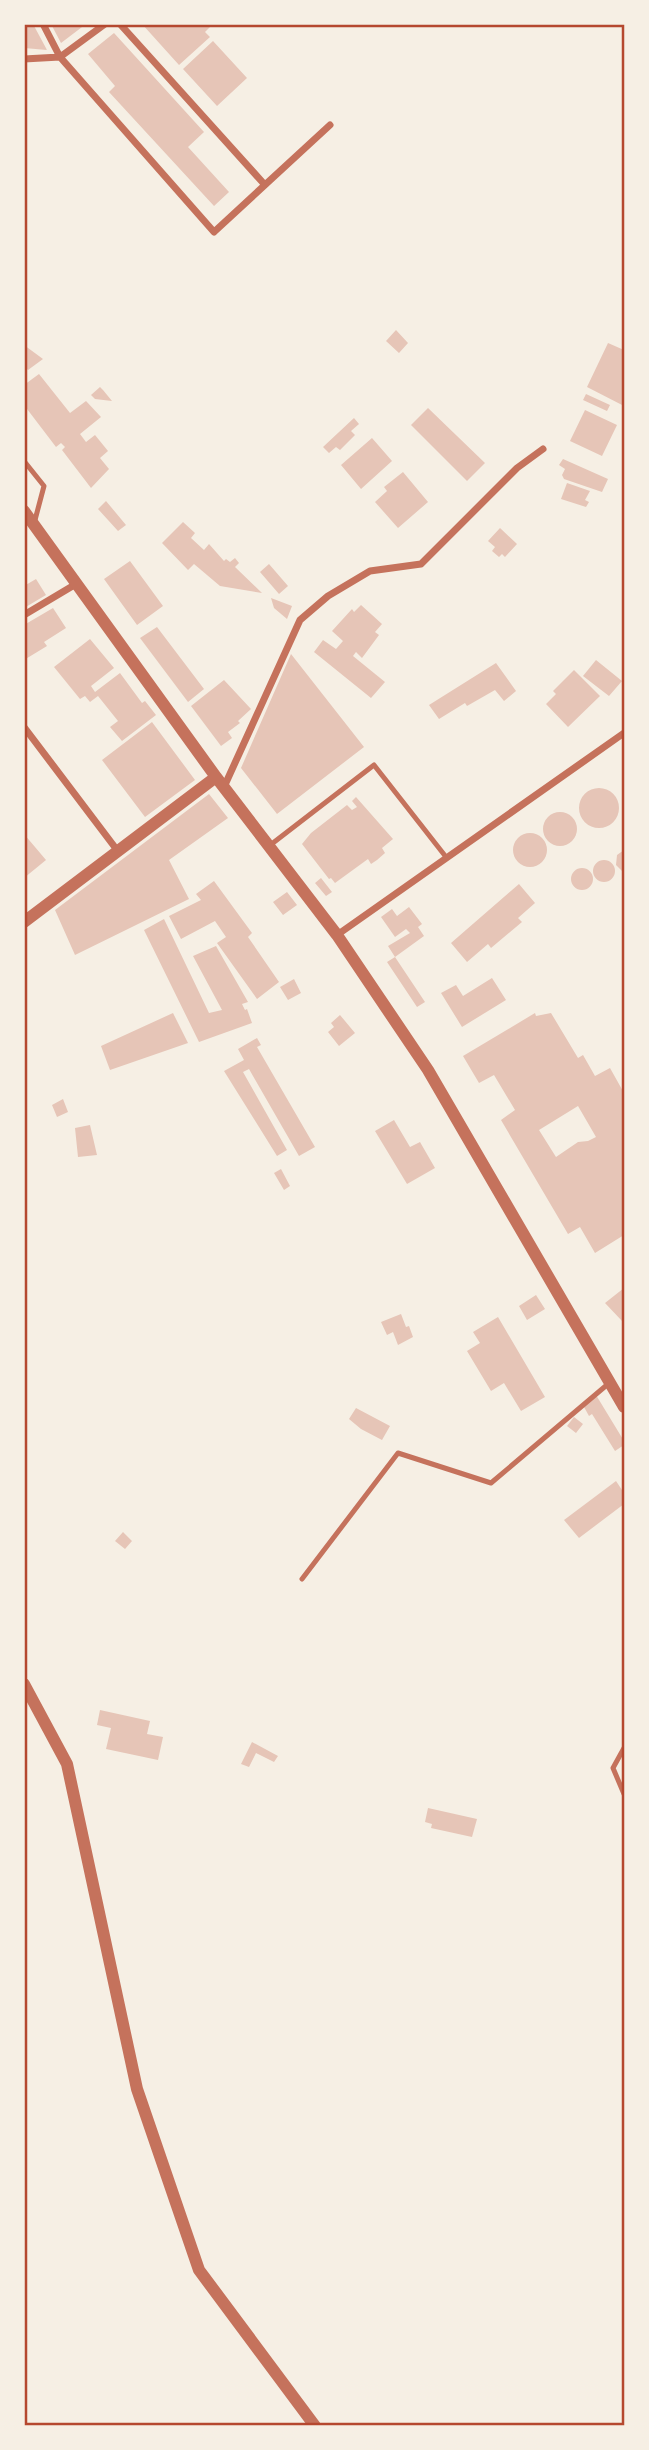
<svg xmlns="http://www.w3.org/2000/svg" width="649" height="2450" viewBox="0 0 649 2450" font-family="'PT Sans Narrow',sans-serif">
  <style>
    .building { fill: #e6c5b7; fill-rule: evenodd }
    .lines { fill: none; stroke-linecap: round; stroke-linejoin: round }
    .service { stroke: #c5725c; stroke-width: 5 }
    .minor { stroke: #c5725c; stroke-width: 7 }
    .tertiary { stroke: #c5725c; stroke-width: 12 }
    .neatline { fill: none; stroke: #b5482f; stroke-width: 2.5 }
  </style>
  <rect width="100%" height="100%" fill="#f6efe4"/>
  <path class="building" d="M24 24H33L47 50 24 48Z
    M51 24H86L61 43Z
    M142 24H213L205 32 210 37 179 65Z
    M114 33 204 132 188 147 229 192 214 206 109 92 115 86 88 54Z
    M213 41 247 78 217 106 183 69Z
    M396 330 408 343 399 353 386 341Z
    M608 343 624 350V406L587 387Z
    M24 345 43 359 28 370 24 366Z
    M39 374 70 413 86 401 101 417 80 434 86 442 95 435 108 451 100 458 109 469 91 488 62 450 65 447 61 443 56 447 24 405V385Z
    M100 387 103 390 112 401 95 399 91 395Z
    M586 394 610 405 607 411 583 400Z
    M428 408 485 463 467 481 411 425Z
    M585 410 617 425 602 456 570 441Z
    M354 418 359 424 351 431 355 435 340 450 336 447 329 453 323 447Z
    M372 438 392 461 361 489 341 465Z
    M563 459 608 479 602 492 564 479 562 475 565 469 559 465Z
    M403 472 428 502 398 528 375 502 387 491 384 487Z
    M567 483 590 491 585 500 589 502 586 507 561 499Z
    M106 501 126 525 118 531 98 509Z
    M183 522 195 533 191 538 204 550 209 544 224 561 226 559 230 562 235 558 239 563 235 567 262 593 220 586 194 564 188 570 162 543Z
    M500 528 517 544 505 557 502 554 499 557 492 551 495 547 488 541Z
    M130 561 163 606 137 625 104 579Z
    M269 564 288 586 279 594 260 572Z
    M36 579 46 595 24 608V586Z
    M271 598 292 606 287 619 274 608Z
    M361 605 382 624 375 632 379 635 362 658 356 652 353 656 385 682 371 698 314 652 323 640 336 649 343 641 332 631 352 609 354 612Z
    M53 608 66 628 44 642 47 646 24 660V625Z
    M157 627 204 689 188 702 140 638Z
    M90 639 114 668 91 686 95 692 120 673 142 703 145 701 156 715 122 741 110 727 118 721 98 696 90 702 85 696 80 699 54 667Z
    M291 654 364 747 277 814 241 768Z
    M596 660 622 681 609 696 583 676Z
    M496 663 516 691 504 701 495 690 467 706 465 703 439 719 429 705Z
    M574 670 600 696 568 727 546 704 556 694 553 691Z
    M224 680 251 709 238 721 240 723 228 732 232 738 221 746 191 706Z
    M152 722 195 780 145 817 102 760Z
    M579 808a20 20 0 1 1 40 0a20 20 0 1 1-40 0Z
    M209 794 228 818 169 860 189 899 75 955 55 910Z
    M356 797 393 839 382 848 385 853 377 860 371 864 368 859 335 883 331 878 329 879 302 844 311 833 347 805 352 810 357 807 352 801Z
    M543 829a17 17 0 1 1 34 0a17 17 0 1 1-34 0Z
    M513 850a17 17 0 1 1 34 0a17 17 0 1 1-34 0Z
    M24 834 46 860 24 878Z
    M624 850V873L616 865 617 855Z
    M593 871a11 11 0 1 1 22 0a11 11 0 1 1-22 0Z
    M571 879a11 11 0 1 1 22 0a11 11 0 1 1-22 0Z
    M321 878 332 892 326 896 315 883Z
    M214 881 252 933 248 937 279 982 257 999 217 943 226 937 215 921 181 939 169 916 201 900 196 894Z
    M519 884 535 903 518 918 522 922 491 948 488 944 467 962 451 943Z
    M287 892 297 905 283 915 273 902Z
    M409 907 422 924 418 927 424 936 395 957 388 946 410 933 406 929 395 937 381 917 392 909 397 916Z
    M164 919 209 1013 222 1010 193 956 216 946 248 1002 242 1004 245 1010 247 1009 252 1023 199 1042 144 930Z
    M395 957 425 1002 417 1007 387 962Z
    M492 978 506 1000 462 1027 441 993 456 985 463 996Z
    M294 979 301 993 288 1000 280 987Z
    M173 1013 188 1043 110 1070 101 1046Z
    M535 1013 536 1016 551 1013 578 1058 583 1055 595 1076 610 1068 624 1093V1235L595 1253 580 1227 568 1234 501 1120 515 1110 494 1075 479 1083 463 1056ZM578 1106 596 1137 588 1141 578 1142 556 1157 539 1130Z
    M340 1015 355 1033 339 1046 328 1032 334 1027 331 1023Z
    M257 1038 261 1045 257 1047 315 1147 299 1156 249 1069 243 1072 287 1150 277 1156 224 1071 244 1060 238 1049Z
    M63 1099 68 1112 57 1117 52 1105Z
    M394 1120 410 1147 420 1142 435 1168 407 1184 375 1131Z
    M90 1125 97 1155 78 1157 75 1128Z
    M281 1169 290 1186 284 1190 274 1173Z
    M624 1288V1319L622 1321 605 1303Z
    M536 1295 545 1309 527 1320 519 1306Z
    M401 1314 406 1327 409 1326 413 1337 398 1345 393 1332 387 1335 381 1322Z
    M498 1317 545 1397 521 1411 504 1383 491 1391 467 1351 480 1343 473 1332Z
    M596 1395 624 1441V1445L615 1451 592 1414 589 1416 584 1407Z
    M356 1408 390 1426 382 1440 361 1429 349 1419Z
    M574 1417 583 1424 576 1433 567 1426Z
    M616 1481 624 1493V1504L579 1538 564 1520Z
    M123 1532 132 1541 125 1549 115 1541Z
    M100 1710 150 1721 147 1734 163 1737 158 1760 106 1749 111 1728 97 1725Z
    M252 1742 278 1756 274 1762 256 1753 249 1767 241 1764Z
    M428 1808 477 1819 472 1837 431 1828 432 1824 425 1822Z"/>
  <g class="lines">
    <path class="service" d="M24 461 44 486 35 520
      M269 846 374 765 446 857
      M302 1579 398 1453 491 1483 608 1384
      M624 1748 613 1768 624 1794"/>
    <path class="minor" d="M43 24 60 57 214 232 330 125
      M120 24 265 185
      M24 59 60 57 105 24
      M24 615 76 584
      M24 727 117 850
      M224 787 300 620 328 596 370 571 421 564 517 468 543 449
      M337 935 624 733"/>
    <path class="tertiary" d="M24 511 216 777 337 935 428 1070 624 1407
      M24 922 216 777
      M24 1684 67 1764 137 2089 199 2270 315 2426"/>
  </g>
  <rect width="649" height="2450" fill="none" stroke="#f6efe4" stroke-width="52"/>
  <rect x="26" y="26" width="597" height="2398" class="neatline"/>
</svg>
